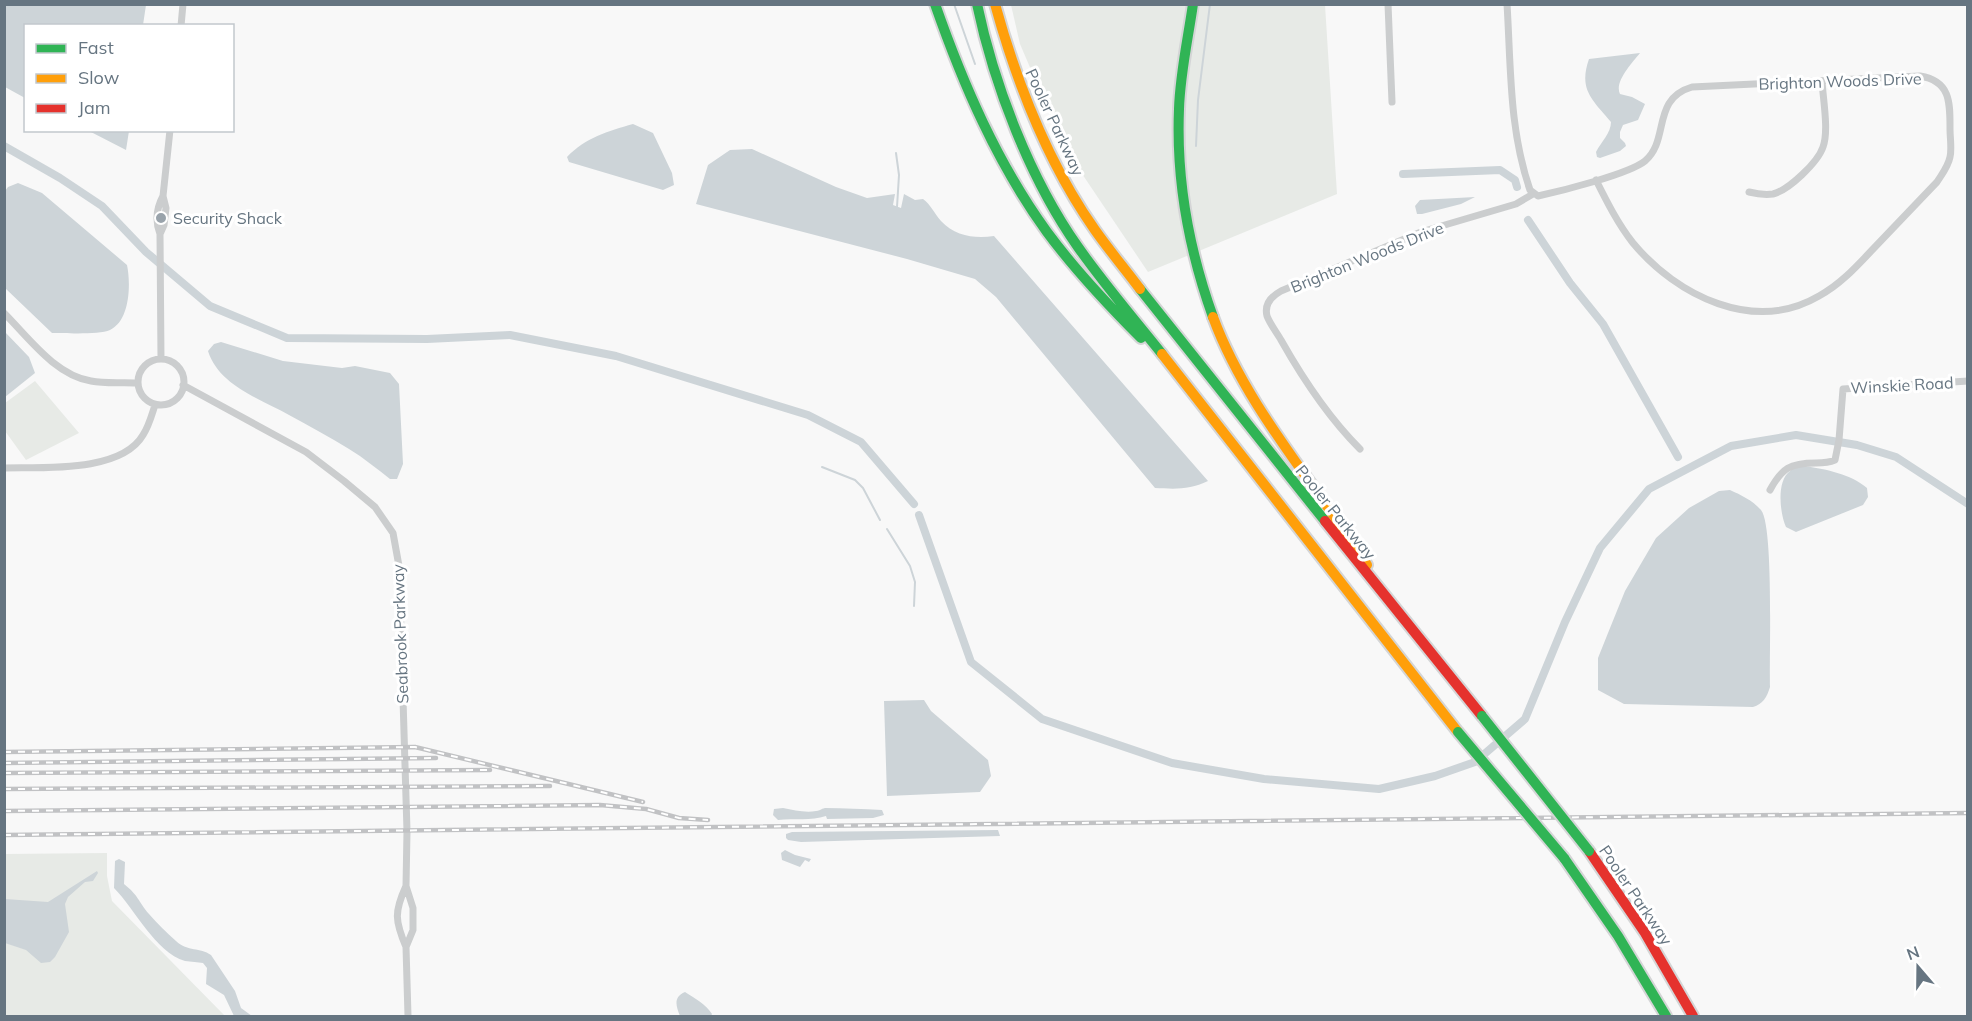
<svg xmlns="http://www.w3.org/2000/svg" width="1972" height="1021" viewBox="0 0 1972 1021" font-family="Mulish,sans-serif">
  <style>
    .green { fill: #e7eae6 }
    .water { fill: #cdd4d8 }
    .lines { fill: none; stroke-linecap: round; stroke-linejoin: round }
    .stream { stroke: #cdd4d8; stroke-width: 2 }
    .canal { stroke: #cdd4d8; stroke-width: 8 }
    .fast-casing { stroke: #d4d5d6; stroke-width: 14 }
    .slow-casing { stroke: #d4d5d6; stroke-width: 14 }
    .jam-casing { stroke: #d4d5d6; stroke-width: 14 }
    .street { stroke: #cbcdce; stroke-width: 7 }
    .fast { stroke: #30b455; stroke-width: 10 }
    .slow { stroke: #ff9f0a; stroke-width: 10 }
    .jam { stroke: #e5322d; stroke-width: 10 }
    .rail-casing { stroke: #c1c2c4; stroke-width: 4.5 }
    .rail { stroke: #fff; stroke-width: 2; stroke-dasharray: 7; stroke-linecap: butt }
    .fast-bridge-casing { stroke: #d4d5d6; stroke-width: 14; stroke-linecap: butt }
    .fast-bridge { stroke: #30b455; stroke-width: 10 }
    .poi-dot { fill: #99a3ab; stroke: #fff; stroke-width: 2 }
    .labels { text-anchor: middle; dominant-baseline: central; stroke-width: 6; stroke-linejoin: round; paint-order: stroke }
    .street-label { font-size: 16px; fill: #667581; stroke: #fff }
    .poi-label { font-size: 16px; fill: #667581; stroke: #fff; text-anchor: start }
  </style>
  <rect width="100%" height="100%" fill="#f8f8f8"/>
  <path class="green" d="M1011 5H1325L1337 194 1148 272 1064 147 1020 44Z
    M35 381 79 433 26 460 5 431V403Z
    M107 853V876L112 901 225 1016H5L4 854Z"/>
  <path class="water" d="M4 5 5 4 146 5 143 25 26 26 25 98 5 87Z
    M1640 53C1632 63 1614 82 1620 94L1632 97 1645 104 1638 120 1623 125 1620 132V138L1625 143 1626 146 1620 151 1600 158 1597 157 1596 152C1601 142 1611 133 1611 122 1593 100 1578 90 1589 59Z
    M633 124 653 133 672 173 674 185 663 190 569 162 567 157C585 138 608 131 633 124Z
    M89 131H129L126 150Z
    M752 149 836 187 867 198 895 194 893 205 901 208 904 194 915 200 923 199C931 205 934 213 941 221 955 236 975 239 994 236L1208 481C1190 490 1175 489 1155 488L996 297 975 279 907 259 696 204 708 165 730 150Z
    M18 183 42 193 127 265C131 284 130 321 110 330 99 335 65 333 52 333L5 288V191L8 187Z
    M1475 197 1461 204 1422 214H1417L1415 206 1420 200Z
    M5 332 29 357 35 373 5 397Z
    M221 342 283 361 342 368 355 366 390 373 399 384 403 464 397 479H390C377 469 364 458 349 449 330 437 309 426 289 415 261 399 219 386 208 351L214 344Z
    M1804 466C1825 469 1851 474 1867 488L1868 497 1863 505 1796 532 1786 527C1780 514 1776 481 1790 471 1793 468 1799 467 1804 466Z
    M1730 490C1741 495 1752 500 1761 510 1774 526 1769 658 1770 687 1767 697 1763 704 1753 707L1624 704 1598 690V658L1608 633 1625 591 1656 538 1689 508 1719 491Z
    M924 700 931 711 988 760 991 776 980 792 887 796 884 701Z
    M783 808C794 810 805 813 816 811 822 810 820 809 825 808 844 808 863 809 882 810L884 815 873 818 827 819 826 816C811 821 794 818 778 820L773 815 774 809Z
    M998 830 1000 836 801 842 788 840 786 838V834L792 832Z
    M785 850 795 855 811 859 809 862 805 860 800 867 782 860 781 853Z
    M119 859 125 862 124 884C139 896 138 901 149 914 157 923 167 933 176 941 188 952 200 947 211 955L235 991 241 1008 252 1016H234L224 995 206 984 207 968 203 963C198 962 191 962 185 961 155 952 135 909 114 888L115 861Z
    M97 871 98 873 93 881 85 882 68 897 65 904 69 932 55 957 50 962 41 963 26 950 5 943V899L48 902Z
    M685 992C694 998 706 1004 712 1014L711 1016H680C676 1006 673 997 685 992Z"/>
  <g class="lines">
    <path class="stream" d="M954 4 975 64
      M1196 146 1198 100 1210 4
      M896 153 899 175 897 207
      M822 467 855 480 863 488 880 520
      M887 529 910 566 915 582 914 606"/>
    <path class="canal" d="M4 146 60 178 102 206 146 252 210 306 287 338 427 339 510 335 616 356 808 415 861 442 914 504
      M1403 174 1500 170 1515 180 1517 187
      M1528 220 1570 283 1603 324 1678 457
      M919 515 971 662 1042 719 1172 763 1264 779 1379 789 1435 776 1475 762 1525 719 1565 622 1600 548 1649 489 1731 446 1796 435 1857 445 1896 457 1968 504"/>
    <g class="fast-casing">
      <path id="fast" d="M935 4C963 84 997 163 1047 232 1075 270 1108 305 1141 338
        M977 4C994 85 1030 179 1078 247 1104 284 1134 319 1162 354
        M1193 4C1188 39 1180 74 1179 109 1176 181 1189 250 1213 317
        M1140 289 1325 521
        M1564 858 1618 936 1666 1016"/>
    </g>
    <g class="slow-casing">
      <path id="slow" d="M995 4C1017 84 1047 162 1095 230 1109 250 1125 269 1140 289
        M1213 317C1246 407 1316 484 1367 565
        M1162 354 1458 732"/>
    </g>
    <g class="jam-casing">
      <path id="jam" d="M1325 521 1482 716
        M1589 851 1645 933 1693 1016"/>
    </g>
    <path class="street" d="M1388 4 1392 102
      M1507 4C1511 68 1509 129 1530 190L1538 196C1561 191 1629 174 1645 161 1670 140 1651 99 1692 87L1920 76C1951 81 1950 103 1950 129 1950 138 1952 149 1950 157 1948 167 1942 174 1937 182 1916 204 1895 226 1874 248 1857 266 1841 284 1819 296 1754 334 1677 296 1633 243 1618 224 1607 202 1596 180
      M181 26 183 4
      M1749 192C1757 194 1765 195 1773 194 1789 190 1818 162 1823 147 1829 131 1823 99 1822 81
      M160 234C155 221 156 209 163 196
      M4 313C29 338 55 375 91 381 106 384 122 382 137 383
      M161 359 160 234 164 225 166 208 163 196 170 130
      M138 382a23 23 0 1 1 46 0a23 23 0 1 1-46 0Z
      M183 385 306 452 344 481 375 507 393 533 399 566 407 831 406 886 413 908V930L406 947 408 1016
      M1360 449C1328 417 1303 379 1281 340 1277 333 1270 324 1267 316 1264 304 1272 296 1281 291L1421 232 1516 204 1533 194
      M4 468C42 467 121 473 143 435 149 426 152 414 155 405
      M1770 490C1782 468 1790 463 1816 463 1823 463 1828 463 1835 460L1839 440 1843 389 1968 381
      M406 886C394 912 395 921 406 947"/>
    <use href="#fast" class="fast"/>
    <use href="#slow" class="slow"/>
    <use href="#jam" class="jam"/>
    <g class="rail-casing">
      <path id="rail" d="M4 752 415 747 643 802
        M4 763 436 758
        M4 773 490 770
        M4 789 550 786
        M4 811 600 805 646 809 679 818 708 820
        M4 835 1968 813"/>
    </g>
    <use href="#rail" class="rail"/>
    <g class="fast-bridge-casing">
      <path id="fast-bridge" d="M1482 716 1589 851
        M1458 732 1564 858"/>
    </g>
    <use href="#fast-bridge" class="fast-bridge"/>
  </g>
  <circle class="poi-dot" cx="161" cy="218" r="6"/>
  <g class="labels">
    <g class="street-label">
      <text transform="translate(1840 81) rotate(-2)">Brighton Woods Drive</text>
      <text transform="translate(1055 122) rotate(65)">Pooler Parkway</text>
      <text transform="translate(1367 257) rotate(-22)">Brighton Woods Drive</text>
      <text transform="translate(1902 385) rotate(-3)">Winskie Road</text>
      <text transform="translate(1336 512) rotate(51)">Pooler Parkway</text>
      <text transform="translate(400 634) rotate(-92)">Seabrook Parkway</text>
      <text transform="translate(1636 895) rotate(56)">Pooler Parkway</text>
    </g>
    <g class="poi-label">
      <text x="173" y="218">Security Shack</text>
    </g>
  </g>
  <rect width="1972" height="1021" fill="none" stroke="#667581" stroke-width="12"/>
  <rect x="24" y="24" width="210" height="108" fill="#ffffff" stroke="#c2c8cd" stroke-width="1.5"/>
  <rect x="36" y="44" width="30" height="9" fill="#30b455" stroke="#c2c8cd" stroke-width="1.5"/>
  <text x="78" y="54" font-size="18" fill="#667581">Fast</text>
  <rect x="36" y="74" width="30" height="9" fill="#ff9f0a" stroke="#c2c8cd" stroke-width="1.5"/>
  <text x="78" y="84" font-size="18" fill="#667581">Slow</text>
  <rect x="36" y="104" width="30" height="9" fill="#e5322d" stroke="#c2c8cd" stroke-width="1.5"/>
  <text x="78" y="114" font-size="18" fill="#667581">Jam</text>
  <g transform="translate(1918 967) rotate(340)" stroke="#ffffff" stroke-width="4.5" paint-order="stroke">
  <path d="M0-4.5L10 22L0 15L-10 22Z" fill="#667581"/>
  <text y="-9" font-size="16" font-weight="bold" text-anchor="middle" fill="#667581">N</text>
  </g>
</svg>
